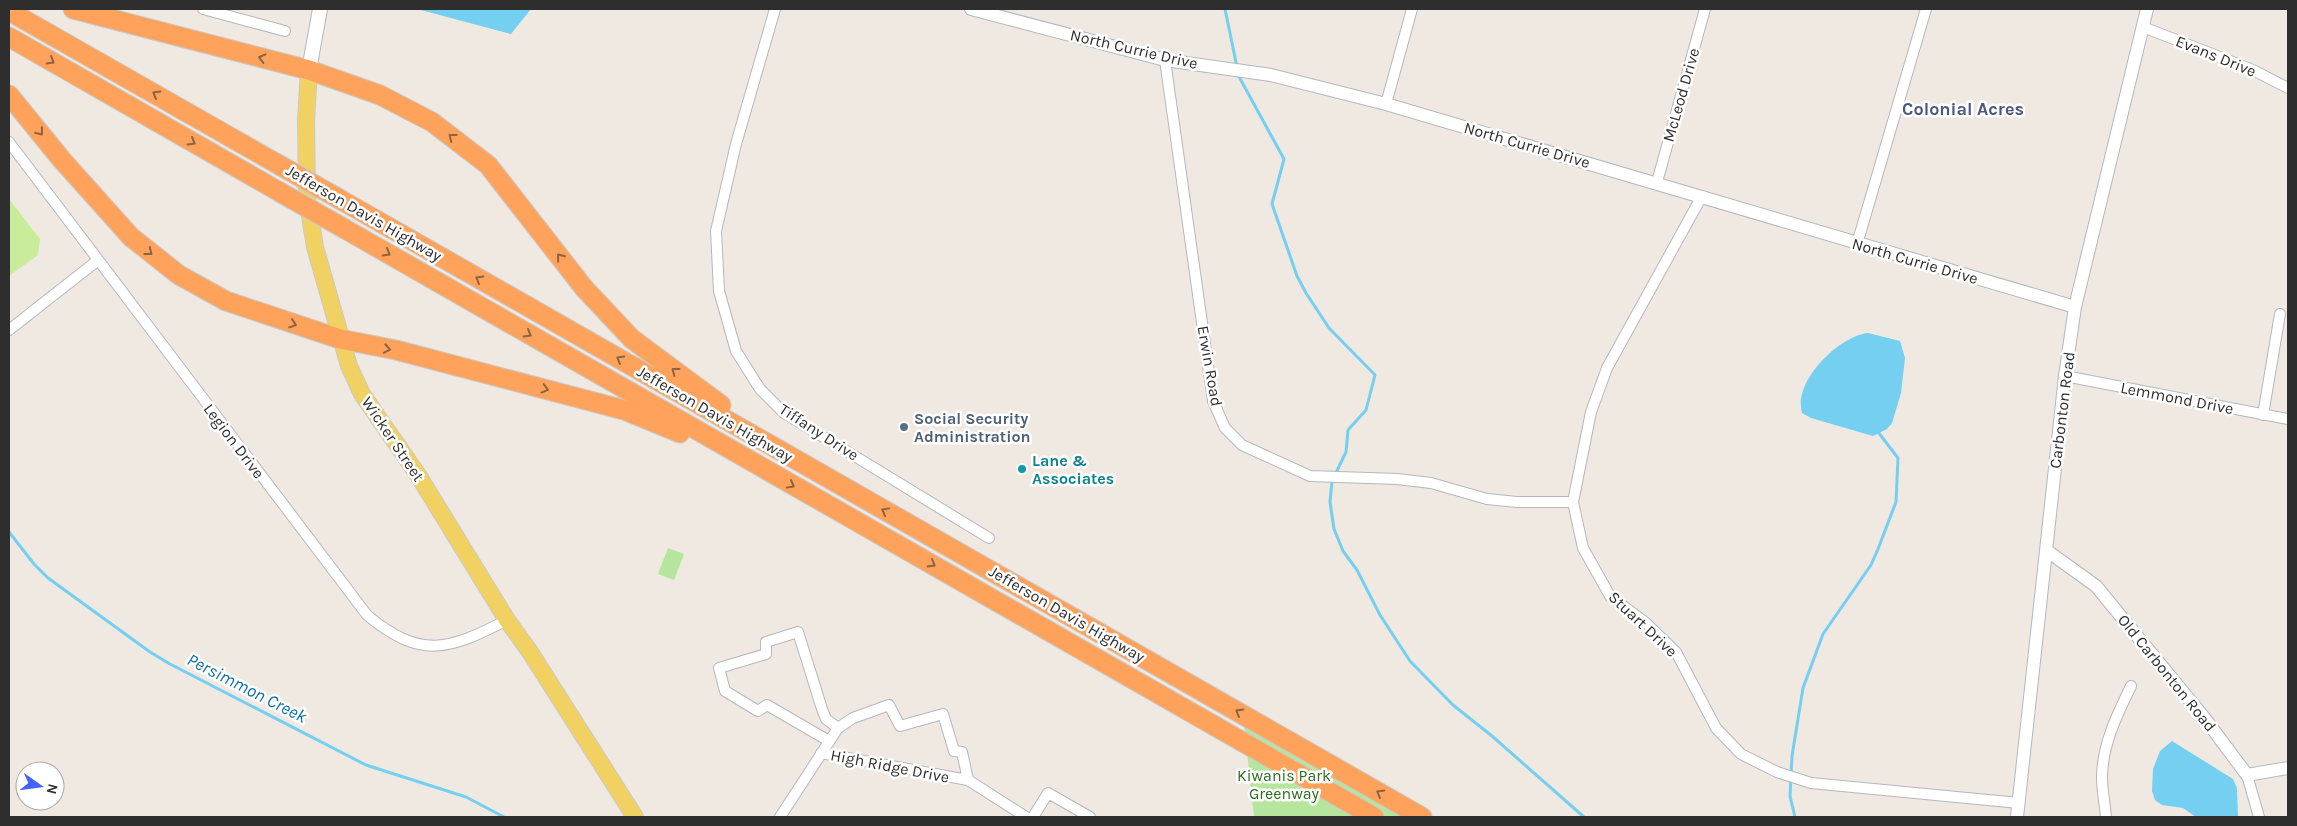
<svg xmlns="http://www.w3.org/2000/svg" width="2297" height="826" viewBox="0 0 2297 826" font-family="Karla,sans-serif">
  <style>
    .green { fill: #b6e59e }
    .pitch { fill: #c9ec9a }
    .water { fill: #75cff0 }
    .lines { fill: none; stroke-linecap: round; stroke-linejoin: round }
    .stream { stroke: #75cff0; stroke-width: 3 }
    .minor-casing { stroke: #b4b7c1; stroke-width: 12 }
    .tertiary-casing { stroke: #b4b7c1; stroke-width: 14 }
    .secondary-casing { stroke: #b4b7c1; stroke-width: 16 }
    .primary-casing { stroke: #c9c9c9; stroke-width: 18 }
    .motorway-casing { stroke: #c9c9c9; stroke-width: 21 }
    .minor { stroke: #fff; stroke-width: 10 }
    .tertiary { stroke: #fff; stroke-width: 12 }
    .secondary { stroke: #fff; stroke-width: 14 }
    .primary { stroke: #f2d163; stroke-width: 16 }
    .motorway { stroke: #ffa35c; stroke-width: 19 }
    .motorway-bridge-casing { stroke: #c9c9c9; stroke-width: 21; stroke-linecap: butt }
    .motorway-bridge { stroke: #ffa35c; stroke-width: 19 }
    .oneway { stroke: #8c6343 }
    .service-dot { fill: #5c6f8a; stroke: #fff; stroke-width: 2 }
    .culture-dot { fill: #0f9aa8; stroke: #fff; stroke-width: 2 }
    .labels { text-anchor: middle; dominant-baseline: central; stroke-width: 5; stroke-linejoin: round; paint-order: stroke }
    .street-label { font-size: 16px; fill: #2e2e2e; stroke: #fff }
    .service-label { font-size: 16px; font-weight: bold; fill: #4e5e75; stroke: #fff; text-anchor: start }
    .culture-label { font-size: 16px; font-weight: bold; fill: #0d838f; stroke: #fff; text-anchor: start }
    .park-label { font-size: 16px; fill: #2c6e1b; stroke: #fff }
    .neighbourhood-label { font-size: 18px; font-weight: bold; fill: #4d5680; stroke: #fff }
    .water-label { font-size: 18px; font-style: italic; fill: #0d6fa3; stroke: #fff }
  </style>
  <rect width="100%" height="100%" fill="#efe9e1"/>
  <path class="green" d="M668 548 684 554 674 580 658 574Z
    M1244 724 1405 817H1254Z"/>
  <path class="pitch" d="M9 199 40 239 38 255 9 276Z"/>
  <path class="water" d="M417 9H531L511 34Z
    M1868 333 1900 341 1905 358 1901 393 1892 423 1887 429 1873 436 1811 418 1802 413C1793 381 1839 336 1868 333Z
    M2172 741 2233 779 2237 788 2238 817H2196L2183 808 2162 805 2155 800 2152 791 2153 769 2160 751Z"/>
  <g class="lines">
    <path class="stream" d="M1225 9 1237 67
      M1237 73 1284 159 1272 204 1297 276 1306 293 1329 328 1375 375 1366 410 1348 430 1346 452 1332 481 1330 502 1334 529 1343 551 1357 570 1380 615 1410 661 1453 705 1492 736 1584 817
      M9 532 34 564 48 578 150 652 170 664 366 765 466 797 504 817
      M1795 817 1790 796 1792 756 1803 688 1823 634 1871 565 1878 549 1896 502 1898 458 1878 432"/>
    <g class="minor-casing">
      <path id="minor" d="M203 9 285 31
        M775 9 736 144 716 231 719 291 736 351 760 389 784 413 989 538
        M2143 27 2253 70 2288 88
        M1165 60 1213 401 1225 428 1242 445 1310 476 1397 479 1431 483 1487 499 1517 502H1573
        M1386 104 1412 9
        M9 142 367 615C421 660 449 650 507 620
        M1657 182 1705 9
        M1702 196 1607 368 1591 412 1573 502 1583 548 1610 596 1646 623 1676 652 1716 728 1741 754 1777 772 1811 783 2019 803
        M1857 244 1926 9
        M9 330 97 261
        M2065 376 2288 419
        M2263 415 2280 314
        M829 741 767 705 758 711 725 691 719 668 766 654V642L798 632 822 709 826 719 838 728
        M821 753 968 780 1026 817
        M2247 775 2259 817
        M780 817 838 728 853 718 889 705 900 726 943 714 954 751 962 752 968 780
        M1033 817 1048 793 1090 817
        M2106 817C2105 804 2102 791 2102 778 2102 745 2117 715 2131 686"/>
    </g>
    <g class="tertiary-casing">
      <path id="tertiary" d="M971 9 1165 60 1271 75 1386 104 2075 307
        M2046 550 2096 586 2206 720 2247 775 2288 768
        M2017 817 2065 376 2075 307 2147 9"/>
    </g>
    <g class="secondary-casing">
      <path id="secondary" d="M309 70 320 9"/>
    </g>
    <g class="primary-casing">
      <path id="primary" d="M309 70 306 121 307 197 315 247 349 366 362 394 418 475 507 620 530 652 635 817"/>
    </g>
    <g class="motorway-casing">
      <path id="motorway" d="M73 9 309 70 380 95 432 122 488 165 584 288 632 339 721 405
        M9 11 274 162
        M9 37 278 191
        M9 95 62 160 131 237 179 275 226 301 340 339 396 350 624 410 680 433
        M343 201 1422 817
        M345 229 1374 817"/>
    </g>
    <use href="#minor" class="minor"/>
    <use href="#tertiary" class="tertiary"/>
    <use href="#secondary" class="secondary"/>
    <use href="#primary" class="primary"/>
    <use href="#motorway" class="motorway"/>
    <g class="motorway-bridge-casing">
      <path id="motorway-bridge" d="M274 162 343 201
        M278 191 345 229"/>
    </g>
    <use href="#motorway-bridge" class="motorway-bridge"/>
  </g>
  <defs><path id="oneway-chevron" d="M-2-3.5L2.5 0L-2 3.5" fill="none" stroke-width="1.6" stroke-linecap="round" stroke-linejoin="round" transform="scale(1.25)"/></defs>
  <g class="oneway">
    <use href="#oneway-chevron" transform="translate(262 58) rotate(-166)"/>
    <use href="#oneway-chevron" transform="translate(51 61) rotate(30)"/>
    <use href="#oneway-chevron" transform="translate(156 94) rotate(-150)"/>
    <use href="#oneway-chevron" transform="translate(40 132) rotate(52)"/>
    <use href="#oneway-chevron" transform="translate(452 137) rotate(-142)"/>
    <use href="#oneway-chevron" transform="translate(192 142) rotate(30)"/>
    <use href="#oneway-chevron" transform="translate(149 252) rotate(38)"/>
    <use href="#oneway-chevron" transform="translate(387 253) rotate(30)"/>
    <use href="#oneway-chevron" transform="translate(560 257) rotate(-128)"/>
    <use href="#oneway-chevron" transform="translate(479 279) rotate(-150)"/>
    <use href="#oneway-chevron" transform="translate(293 324) rotate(18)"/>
    <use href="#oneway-chevron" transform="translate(528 334) rotate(30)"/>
    <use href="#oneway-chevron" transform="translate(387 349) rotate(11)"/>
    <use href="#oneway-chevron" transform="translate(620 359) rotate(-150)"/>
    <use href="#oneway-chevron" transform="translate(675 371) rotate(-143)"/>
    <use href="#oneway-chevron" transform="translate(545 389) rotate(15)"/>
    <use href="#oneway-chevron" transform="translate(791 485) rotate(29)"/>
    <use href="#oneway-chevron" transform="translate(885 511) rotate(-151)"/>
    <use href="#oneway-chevron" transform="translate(932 564) rotate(30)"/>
    <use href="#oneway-chevron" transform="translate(1239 712) rotate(-150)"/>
    <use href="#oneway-chevron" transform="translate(1380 793) rotate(-150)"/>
  </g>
  <circle class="service-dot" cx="904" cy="427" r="5"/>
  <circle class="culture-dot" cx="1022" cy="469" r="5"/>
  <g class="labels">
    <g class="street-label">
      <text transform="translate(1134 49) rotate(13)">North Currie Drive</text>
      <text transform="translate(2216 56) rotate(22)">Evans Drive</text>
      <text transform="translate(1681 95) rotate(-74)">McLeod Drive</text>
      <text transform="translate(1527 145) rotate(16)">North Currie Drive</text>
      <text transform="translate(364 213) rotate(30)">Jefferson Davis Highway</text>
      <text transform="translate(1915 261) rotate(16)">North Currie Drive</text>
      <text transform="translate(1210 366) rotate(80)">Erwin Road</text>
      <text transform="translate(2177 398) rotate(11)">Lemmond Drive</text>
      <text transform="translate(2062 410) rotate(-83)">Carbonton Road</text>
      <text transform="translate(715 414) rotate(30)">Jefferson Davis Highway</text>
      <text transform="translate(819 432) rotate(33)">Tiffany Drive</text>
      <text transform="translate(393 439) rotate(56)">Wicker Street</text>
      <text transform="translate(234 441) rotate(53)">Legion Drive</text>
      <text transform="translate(1067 614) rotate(30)">Jefferson Davis Highway</text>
      <text transform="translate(1643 624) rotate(43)">Stuart Drive</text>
      <text transform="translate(2167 673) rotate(51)">Old Carbonton Road</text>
      <text transform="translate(890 766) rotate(11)">High Ridge Drive</text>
    </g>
    <g class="service-label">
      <text x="914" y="418">Social Security<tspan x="914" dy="18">Administration</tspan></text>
    </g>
    <g class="culture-label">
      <text x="1032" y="460">Lane &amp;<tspan x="1032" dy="18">Associates</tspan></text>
    </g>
    <g class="park-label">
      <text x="1284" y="775">Kiwanis Park<tspan x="1284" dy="18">Greenway</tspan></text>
    </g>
    <g class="neighbourhood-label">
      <text x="1963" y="109">Colonial Acres</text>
    </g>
    <g class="water-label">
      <text transform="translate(247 688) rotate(27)">Persimmon Creek</text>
    </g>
  </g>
  <rect width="2297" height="826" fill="none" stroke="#2e2e2e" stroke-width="20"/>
  <g transform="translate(40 786) rotate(104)"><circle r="24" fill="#ffffff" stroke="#ababab"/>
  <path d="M0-4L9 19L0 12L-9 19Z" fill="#4264fb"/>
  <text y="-8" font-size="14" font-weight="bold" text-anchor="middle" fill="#2e2e2e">N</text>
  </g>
</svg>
